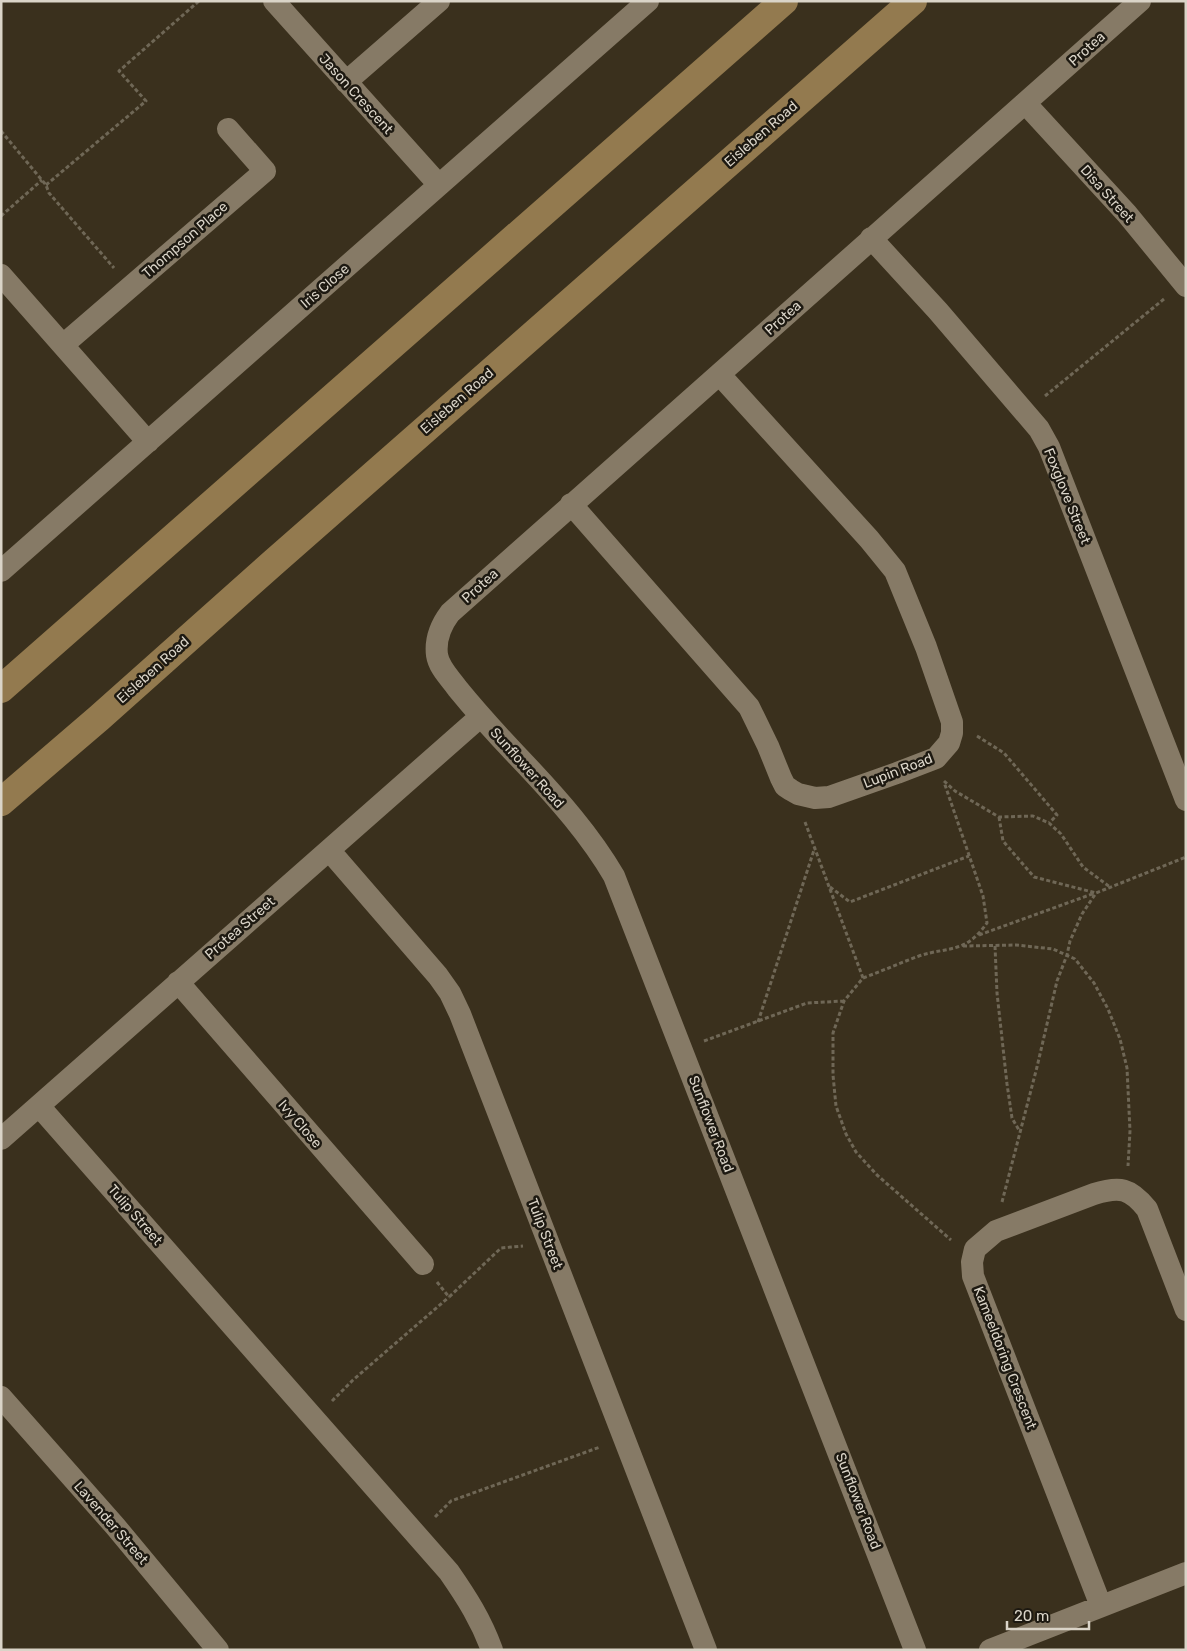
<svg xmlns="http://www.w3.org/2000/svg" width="1187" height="1651" viewBox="0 0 1187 1651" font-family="Rubik,sans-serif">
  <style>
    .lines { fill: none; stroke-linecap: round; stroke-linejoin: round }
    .path { stroke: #6f6756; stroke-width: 3; stroke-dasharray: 4 2.5; stroke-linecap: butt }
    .minor { stroke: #867a66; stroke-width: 22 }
    .secondary { stroke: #937a4f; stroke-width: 28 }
    .labels { text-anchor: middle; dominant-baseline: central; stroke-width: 5; stroke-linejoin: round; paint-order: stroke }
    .street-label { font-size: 14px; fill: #dad4c8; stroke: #1d1911 }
  </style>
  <rect width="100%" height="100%" fill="#3a301d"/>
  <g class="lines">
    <path class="path" d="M1 131 46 185 49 193 114 268
      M46 185 146 101 119 71 199 1
      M1 216 42 180
      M1045 396 1164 299
      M977 736 1004 753 1057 815 1049 823
      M944 781 955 791 999 817 1033 816 1049 823 1061 834 1083 867 1110 887
      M999 817 1003 841 1034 877 1096 893
      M805 822 863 978 844 1001 833 1033V1075L836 1106 846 1134 856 1152 877 1175 951 1240
      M830 887 850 902 969 856
      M979 935 1095 893
      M963 946 1016 945 1053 949 1075 959 1094 983 1108 1009 1120 1039 1127 1068 1130 1131 1128 1166
      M995 946 997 993 1007 1084 1012 1118 1020 1132
      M863 978C882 971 900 963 919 956 950 946 965 954 987 923L983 896 944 782
      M758 1022 815 847
      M704 1041 807 1003 844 1001
      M1002 1202 1037 1067 1057 981 1067 955 1070 941 1082 914 1096 893 1186 857
      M437 1282 449 1297 501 1248 523 1246
      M332 1401 353 1380 449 1297
      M435 1517 451 1501 600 1447"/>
    <path class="minor" d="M274 1 439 185
      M346 82 439 1
      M1026 104 1127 214 1186 286
      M871 238 938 311 1039 429 1049 447 1186 800
      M1 275 148 442
      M63 345 265 171 228 129
      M571 504 749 707 768 746 781 778 785 786 791 790 798 794 815 798 829 797 897 773 936 758 949 743 952 733V722L926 647 895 571 869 539 720 375
      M1 571 648 1
      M329 850 438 976 450 993 460 1014 706 1650
      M178 982 423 1264
      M39 1106 449 1572C467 1598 481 1620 492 1650
      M1 1139 480 717
      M1 1397 115 1526 218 1650
      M1101 1606 973 1276 972 1262 975 1249 996 1231 1094 1194C1120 1186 1130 1188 1147 1209L1186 1310
      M915 1650 614 876C590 835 558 799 526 765 502 740 479 715 457 688 450 678 439 668 437 655 435 639 441 625 450 613 679 408 911 206 1140 1
      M990 1650 1186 1573"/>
    <path class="secondary" d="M1 689 784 1
      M1 802 99 718 274 562 913 1"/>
  </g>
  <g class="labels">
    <g class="street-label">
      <text transform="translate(1087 49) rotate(-42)">Protea</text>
      <text transform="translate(356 94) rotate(48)">Jason Crescent</text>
      <text transform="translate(761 134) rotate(-41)">Eisleben Road</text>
      <text transform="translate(1107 194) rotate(48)">Disa Street</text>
      <text transform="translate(185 240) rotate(-41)">Thompson Place</text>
      <text transform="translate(325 286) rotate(-41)">Iris Close</text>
      <text transform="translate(783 318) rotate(-42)">Protea</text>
      <text transform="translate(457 401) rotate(-41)">Eisleben Road</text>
      <text transform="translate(1067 496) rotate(68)">Foxglove Street</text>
      <text transform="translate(480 586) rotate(-42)">Protea</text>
      <text transform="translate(153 670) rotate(-42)">Eisleben Road</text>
      <text transform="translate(527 768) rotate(48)">Sunflower Road</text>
      <text transform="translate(898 771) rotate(-21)">Lupin Road</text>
      <text transform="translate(240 928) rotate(-41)">Protea Street</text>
      <text transform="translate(300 1124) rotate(49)">Ivy Close</text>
      <text transform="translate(711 1124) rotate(69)">Sunflower Road</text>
      <text transform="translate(135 1215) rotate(49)">Tulip Street</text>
      <text transform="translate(545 1234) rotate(69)">Tulip Street</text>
      <text transform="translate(1005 1358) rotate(69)">Kameeldoring Crescent</text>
      <text transform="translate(858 1501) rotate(69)">Sunflower Road</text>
      <text transform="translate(111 1523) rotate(49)">Lavender Street</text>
    </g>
  </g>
  <rect width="1187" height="1651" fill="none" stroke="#dad4c8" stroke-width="5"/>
  <path d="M1007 1621v8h82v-8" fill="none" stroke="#dad4c8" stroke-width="2.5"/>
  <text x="1014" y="1621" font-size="15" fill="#dad4c8" stroke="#1d1911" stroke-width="4" paint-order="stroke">20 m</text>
</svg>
